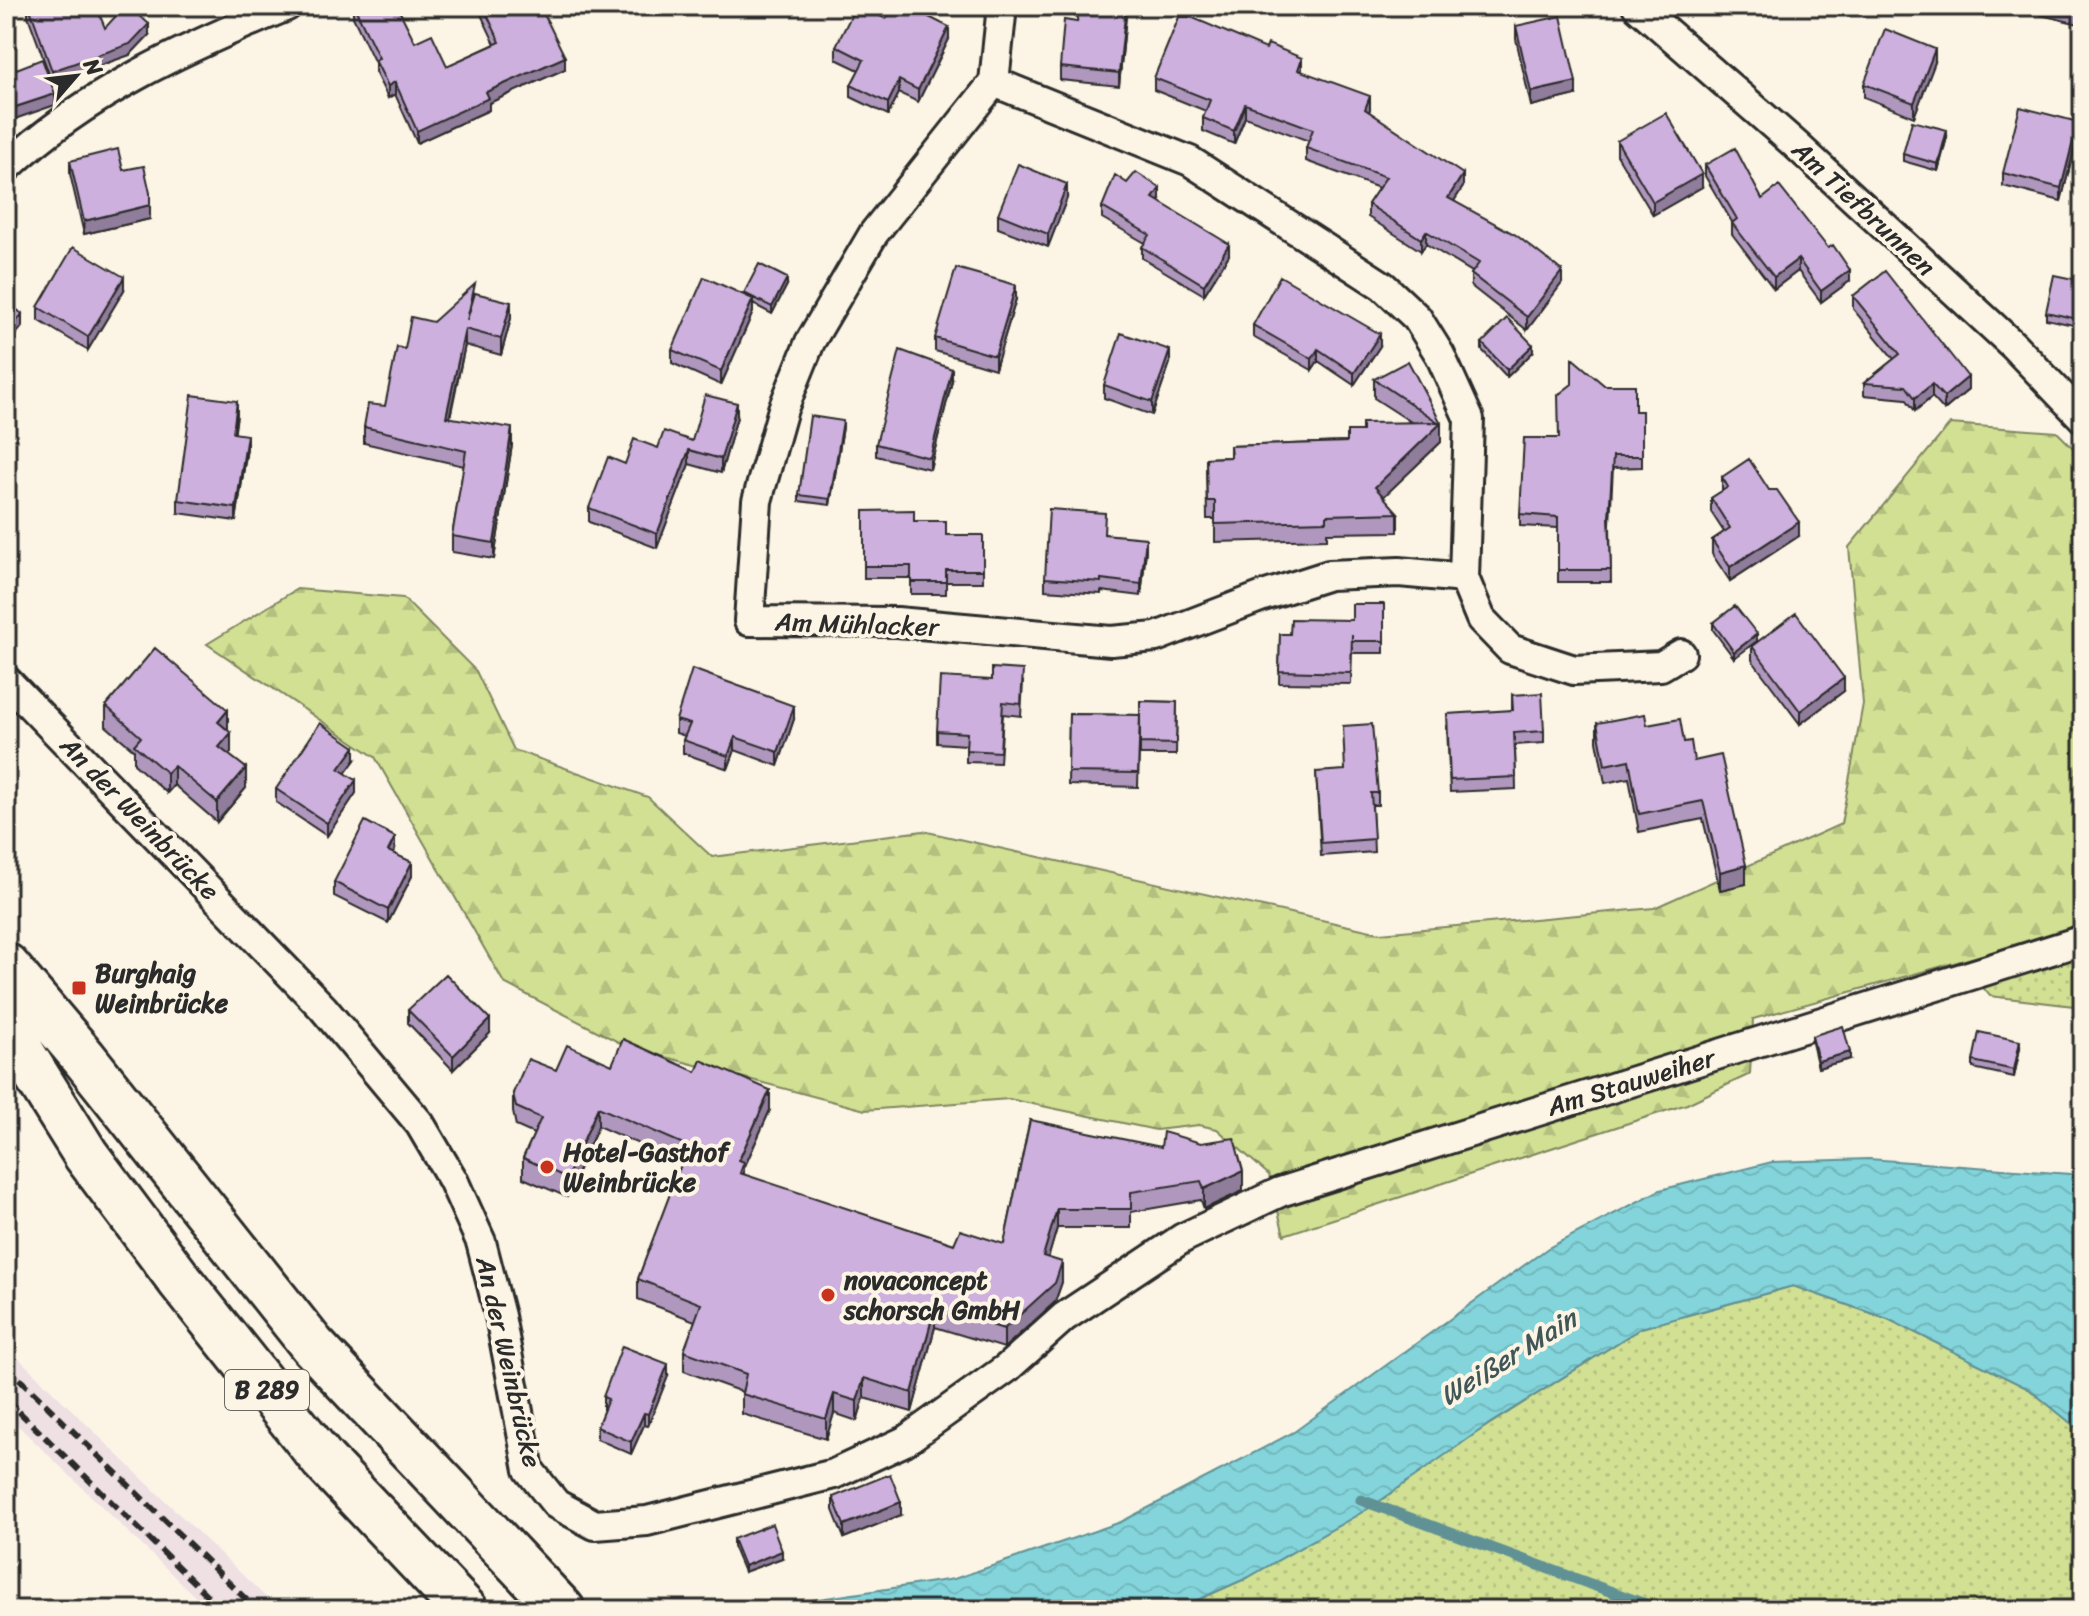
<svg xmlns="http://www.w3.org/2000/svg" width="2089" height="1616" viewBox="0 0 2089 1616" font-family="Sriracha,sans-serif">
  <style>
    .built { fill: #eee0e3 }
    .green { fill: url(#green-dots); stroke: #7e865f; stroke-width: 2 }
    .forest { fill: url(#forest-firs); stroke: #7e865f; stroke-width: 2 }
    .water { fill: url(#water-waves); stroke: #609195; stroke-width: 2 }
    .lines { fill: none; stroke-linecap: round; stroke-linejoin: round }
    .stream { stroke: #609195; stroke-width: 11 }
    .minor-casing { stroke: #2b2b2b; stroke-width: 34 }
    .trunk-casing { stroke: #2b2b2b; stroke-width: 50 }
    .minor { stroke: #fcf5e5; stroke-width: 28 }
    .trunk { stroke: #fcf5e5; stroke-width: 44 }
    .rail { stroke: #2b2b2b; stroke-width: 6; stroke-dasharray: 12 6; stroke-linecap: butt }
    .wall { fill: #b097be; stroke: #2b2b2b; stroke-width: 2 }
    .shaded-wall { fill: #907b9b; stroke: #2b2b2b; stroke-width: 2 }
    .building { fill: #cdb0dd; stroke: #2b2b2b; stroke-width: 2 }
    .poi-dot { fill: #c8321e; stroke: #fcf5e5; stroke-width: 3 }
    .labels { text-anchor: middle; dominant-baseline: central; stroke-width: 8; stroke-linejoin: round; paint-order: stroke }
    .shield { fill: #fcf5e5; stroke: #6a6863; stroke-width: 2 }
    .shield-label { font-size: 24px; font-weight: bold; fill: #2b2b2b }
    .street-label { font-size: 26px; fill: #2b2b2b; stroke: #fcf5e5 }
    .poi-label { font-size: 26px; font-weight: bold; fill: #2b2b2b; stroke: #fcf5e5; text-anchor: start }
    .water-label { font-size: 28px; font-style: italic; fill: #415657; stroke: #fcf5e5 }
  </style>
  <defs>
    <pattern id="green-dots" width="8" height="8" patternUnits="userSpaceOnUse" patternTransform="scale(2)"><rect width="8" height="8" fill="#d1e093"/><path d="M2 2h.1M6 6h.1" fill="none" stroke="#b4c07f" stroke-width="1.8" stroke-linecap="round"/></pattern>
    <pattern id="forest-firs" width="22" height="20" patternUnits="userSpaceOnUse" patternTransform="scale(2)"><rect width="22" height="20" fill="#d1e093"/><path d="M5 1l3.5 6h-7zM16 11l3.5 6h-7z" fill="#b4c07f"/></pattern>
    <pattern id="water-waves" width="16" height="10" patternUnits="userSpaceOnUse" patternTransform="scale(2)"><rect width="16" height="10" fill="#83d5db"/><path d="M0 5q4-4 8 0t8 0" fill="none" stroke="#71b7bc"/></pattern>
  </defs>
  <rect width="100%" height="100%" fill="#fcf5e5"/>
  <filter id="ink" filterUnits="userSpaceOnUse"><feTurbulence type="fractalNoise" baseFrequency=".0125" numOctaves="2"/><feDisplacementMap in="SourceGraphic" scale="16" xChannelSelector="R" yChannelSelector="G"/><feConvolveMatrix kernelMatrix="1 2 1 2 8 2 1 2 1" color-interpolation-filters="sRGB"/></filter>
  <g filter="url(#ink)">
    <path class="built" d="M6 1346 155 1491 279 1610H209L6 1414Z"/>
    <path class="green" d="M2083 957V1007L1990 996 1982 986 2022 967Z
      M1793 1286 1888 1319 2029 1389 2083 1433V1610H1568L1553 1606 1505 1602 1498 1610H1175L1247 1578 1641 1328Z"/>
    <path class="forest" d="M1950 424 2057 432 2083 458V927L1753 1019 1750 1074 1687 1104 1284 1235 1269 1175 1217 1129 1199 1125 1156 1130 1009 1099 865 1110 628 1047 504 983 375 757 207 644 297 589 403 598 476 671 514 750 648 797 712 857 923 831 1380 933 1654 908 1841 824 1863 704 1849 547Z"/>
    <path class="water" d="M1869 1159 2083 1175V1433L2029 1389 1888 1319 1793 1286 1641 1328 1489 1424 1373 1506 1247 1578 1175 1610H744L954 1579 1121 1522 1294 1432 1548 1248 1660 1190 1772 1162Z"/>
    <g class="lines">
      <path class="stream" d="M1361 1500 1661 1610"/>
      <g class="minor-casing">
        <path id="minor" d="M1002 6 994 82 874 233 810 342 783 409 757 501 749 621 897 622 1111 641 1156 637 1263 596 1329 575 1399 572 1464 578
          M1637 6 1796 145 2014 346 2083 418
          M994 82 1190 161 1383 286 1417 318 1440 355 1469 419 1464 578 1481 619 1510 649 1574 670 1661 666 1681 654
          M6 168C85 93 187 47 287 6
          M6 680 323 1008 420 1124 453 1180 481 1242 500 1316 529 1470 556 1504 595 1525 647 1521 834 1474 905 1441 1007 1368 1064 1317 1183 1238 1280 1192 2083 940"/>
      </g>
      <g class="trunk-casing">
        <path id="trunk" d="M6 966 84 1058 312 1345 562 1610
          M6 1027 86 1155 181 1282 323 1460 465 1610"/>
      </g>
      <use href="#minor" class="minor"/>
      <use href="#trunk" class="trunk"/>
      <path class="rail" d="M6 1366 257 1610
        M6 1399 222 1610"/>
    </g>
    <path class="wall" d="M28 6 105 28 149 35 130 55 52 82 28 16Z
      M353 6 415 42 447 66 495 44 477 6H540L565 69 489 103V110L417 143 395 94 388 98 375 72V63L353 17Z
      M1079 6H1127L1119 86 1060 80V67L1077 22Z
      M1396 6H1441L1398 14Z
      M1750 6H1767L1764 12Z
      M2041 6H2083V25L2041 15Z
      M886 19 949 39 918 102 899 93 888 115 851 97V85L859 70 836 59V46Z
      M1516 26 1576 95 1531 106 1516 39Z
      M1935 62 1914 117 1864 97V84Z
      M1302 72 1370 109 1369 112 1463 187 1454 201 1562 283 1527 330 1471 286V274L1472 272 1426 244 1421 251 1368 217V204L1379 188 1306 161V148L1309 141 1245 117 1234 144 1203 131V118L1206 111 1154 90V78Z
      M2078 135 2061 201 2003 186V173Z
      M1947 137 1938 171 1903 161V154Z
      M1617 141 1702 187 1653 215 1617 155Z
      M70 161 123 170 150 219 84 234 70 174Z
      M1705 165 1762 199 1850 281 1821 302 1798 271 1774 289 1732 234V222L1705 176Z
      M1127 183 1160 199 1158 201 1229 255 1204 295 1142 258V247L1145 243 1102 218V207Z
      M1067 198 1048 247 998 228V214Z
      M2083 281 2082 327 2046 319V312Z
      M787 285 772 314 753 304V312L721 385 672 363V350L744 295V293Z
      M124 290 88 350 38 320V307Z
      M475 293 511 318 501 355 465 345 450 418 512 445 494 559 452 552V536L464 466 364 443V427L385 406 405 349 433 322Z
      M1853 296 1968 390 1944 410 1932 397 1915 411 1906 399 1864 395V383L1894 359 1853 309Z
      M1016 299 995 369 935 351V338Z
      M1253 325 1380 346 1354 385 1318 361 1312 370 1253 337Z
      M1482 343 1533 352 1507 377 1482 350Z
      M1170 363 1152 415 1104 398V385Z
      M1374 379 1441 423V442L1383 497 1398 513V532L1327 533V539L1215 542V519H1207L1206 458 1230 457V446L1347 442 1362 431 1411 422 1374 398Z
      M952 381 930 469 876 456V444Z
      M1635 411H1642V467L1613 468 1610 524 1611 582H1558V528L1520 526V514L1558 438Z
      M237 414 234 434 247 448 236 521 178 513V500Z
      M737 417 721 473 689 464 657 548 589 522V508L625 464 658 448 692 441Z
      M843 427 830 505 799 501V495Z
      M1722 477 1799 536 1730 581 1712 554V540L1724 532 1711 512V498L1722 491Z
      M864 511 914 521 946 535H983V582H946V594H911V578H864Z
      M1105 534 1146 550 1141 596 1101 591V594L1045 590V578Z
      M1384 604V653H1352V646L1351 684 1279 683 1280 634H1290L1352 620Z
      M1713 623 1757 641 1734 658 1713 630Z
      M1752 646 1844 691 1800 724 1752 660Z
      M1023 682 1021 716 1003 714 1000 763 966 762V745L937 743V731Z
      M1512 695 1544 731V743L1515 745 1516 789 1450 792 1447 726 1512 710Z
      M1140 701 1177 702 1176 755H1140Z
      M106 706 228 730 231 752 229 755 246 788 217 822 174 785 167 793 134 764V750L106 726Z
      M1069 714 1140 715 1138 787 1068 785Z
      M794 719 778 766 735 750 728 769 683 753V740L685 736 676 733V720Z
      M1597 723 1647 725 1684 742 1746 884 1720 890 1703 819 1639 832 1629 778 1605 783 1597 741Z
      M355 760 345 773 356 793 327 836 276 802V789Z
      M1316 772 1378 793V805H1372L1374 852 1321 856Z
      M395 850 394 853 412 876 388 923 334 896V882Z
      M408 1010 490 1033 453 1070 408 1023Z
      M1812 1036 1850 1059 1818 1068 1812 1043Z
      M2020 1048 2014 1077 1973 1068V1061Z
      M612 1065 770 1110 744 1168V1175L954 1244H1004L1030 1120 1243 1191 1204 1209 1201 1200 1131 1212V1228H1057L1048 1258 1062 1282 1055 1302 1004 1348 935 1327 912 1412 864 1398 857 1421 834 1413 826 1439 742 1414V1392L684 1371V1351L695 1321 638 1299V1279L682 1163 598 1126 567 1197 523 1178V1158L534 1134 516 1126 513 1112V1093L556 1070Z
      M668 1376 648 1426 644 1425 631 1454 597 1439V1427L604 1409H603V1397Z
      M833 1497 901 1515 844 1538 833 1510Z
      M733 1539 782 1558 744 1572 733 1546Z"/>
    <path class="shaded-wall" d="M609 6H632L609 15Z
      M1126 6H1127L1119 86V73Z
      M149 24V35L130 55 52 82V71Z
      M949 27V39L918 102V90Z
      M1935 49V62L1914 117V103Z
      M565 57V69L489 103V110L417 143V131L486 92Z
      M1302 58V71L1298 83V70Z
      M899 80V93L888 115V103Z
      M395 82V94L388 98V86Z
      M1576 82V95L1531 106V92Z
      M55 94V105L6 122V110Z
      M1370 96V109L1365 122V109Z
      M1245 104V117L1234 144V131Z
      M2078 122V135L2061 201V188Z
      M1947 130V137L1938 171V164Z
      M1463 174V187L1448 210V198Z
      M1702 174V187L1653 215V202Z
      M1067 184V198L1048 247V234Z
      M1160 188V199L1153 209V198Z
      M150 205V219L84 234V221Z
      M1426 231V244L1421 251V239Z
      M1229 244V255L1204 295V285Z
      M1798 259V271L1774 289V277Z
      M1850 270V281L1821 302V291Z
      M1562 271V283L1527 330V317Z
      M124 277V290L88 350V337Z
      M787 278V285L772 314V307Z
      M1016 285V299L995 369V356Z
      M753 299V312L721 385V371Z
      M511 302V318L501 355V339Z
      M22 314V327L6 347V334Z
      M465 329V345L446 433V417Z
      M1380 334V346L1354 385V373Z
      M1533 345V352L1507 377V370Z
      M1318 349V361L1312 370V359Z
      M1170 350V363L1152 415V402Z
      M952 369V381L930 469V458Z
      M1968 377V390L1944 410V397Z
      M1932 384V397L1915 411V398Z
      M237 401V414L233 447V433Z
      M737 403V417L721 473V459Z
      M843 421V427L830 505V499Z
      M1441 423V442L1375 505V487Z
      M512 428V445L494 559V543Z
      M247 435V448L236 521V508Z
      M689 450V464L657 548V534Z
      M1799 522V536L1730 581V567Z
      M1146 538V550L1141 596V584Z
      M1757 634V641L1734 658V652Z
      M1844 678V691L1800 724V711Z
      M794 706V719L778 766V752Z
      M228 710V730L218 722Z
      M231 733V752L219 766V747Z
      M735 737V750L728 769V756Z
      M355 747V760L339 782V769Z
      M174 766V785L167 793V773Z
      M246 768V788L217 822V802Z
      M356 780V793L327 836V823Z
      M395 837V850L388 864V851Z
      M412 862V876L388 923V910Z
      M1746 865V884L1720 890V872Z
      M490 1019V1033L453 1070V1056Z
      M2020 1041V1048L2014 1077V1070Z
      M1850 1052V1059L1818 1068V1061Z
      M770 1090V1110L744 1168V1182L740 1177 739 1160Z
      M598 1107V1126L567 1197V1178Z
      M1243 1171V1191L1204 1209V1189Z
      M1057 1209V1228L1043 1276V1256Z
      M1062 1262V1282L1055 1302 1004 1348V1329Z
      M935 1307V1327L912 1412V1393Z
      M668 1364V1376L648 1426V1414Z
      M864 1378V1398L857 1421V1401Z
      M834 1394V1413L826 1439V1419Z
      M644 1413V1425L631 1454V1442Z
      M901 1502V1515L844 1538V1525Z
      M782 1551V1558L744 1572V1566Z"/>
    <path class="building" d="M29 6H96L105 28 125 6H129L149 24 130 44 52 71Z
      M354 6H397L415 42 432 34 447 66 500 42 483 6H540L565 57 486 92 489 98 417 131 395 82 388 86 375 60 379 58Z
      M856 6H860L886 19 893 6H907L949 27 918 90 899 80 888 103 851 85 864 60 836 46Z
      M1079 6H1126L1119 73 1060 67 1064 20 1077 22Z
      M2059 6H2083V11Z
      M1561 16 1576 82 1531 92 1516 26Z
      M1179 17H1191L1266 49 1268 44 1302 58 1298 70 1370 96 1365 109 1463 174 1448 198 1516 235 1562 271 1527 317 1471 274 1479 263 1426 231 1421 239 1368 204 1386 177 1306 148 1313 129 1245 104 1234 131 1203 118 1210 100 1154 78Z
      M1885 29 1935 49 1914 103 1864 84Z
      M42 59 55 94 6 110V73Z
      M2020 107 2078 122 2061 188 2003 173Z
      M1666 113 1702 174 1653 202 1617 141Z
      M1912 121 1947 130 1938 164 1903 154Z
      M1735 148 1762 199 1779 186 1828 248 1833 245 1850 270 1821 291 1798 259 1774 277 1732 223 1737 219 1705 165Z
      M118 149 123 170 144 166 150 193V205L84 221 70 161Z
      M1018 164 1067 184 1048 234 998 214Z
      M1136 172 1160 188 1153 198 1229 244 1204 285 1142 247 1150 235 1102 207 1115 175 1127 183Z
      M73 247 124 277 88 337 38 307Z
      M759 264 787 278 772 307 744 293Z
      M956 268 1016 285 995 356 935 338Z
      M1885 271 1968 377 1944 397 1932 384 1915 398 1906 386 1864 383 1900 354 1853 296Z
      M2054 275 2083 281 2082 320 2046 312Z
      M1280 276 1380 334 1354 373 1318 349 1312 359 1253 325Z
      M704 277 753 299 721 371 672 350Z
      M475 284 467 320 475 293 511 302 501 339 465 329 446 417 512 428 494 543 452 536 466 451 364 427 368 404 385 406 397 347 405 349 411 317 433 322Z
      M6 300 22 314 6 334Z
      M1507 318 1533 345 1507 370 1482 343Z
      M1121 333 1170 350 1152 402 1104 385Z
      M900 350 952 369 930 458 876 444Z
      M1572 358 1604 385H1635V411H1642V456H1613L1609 517 1611 570H1558V517L1520 514 1524 438H1559L1558 395 1572 384Z
      M1408 361 1441 423 1375 487 1398 513 1327 515V521L1215 524V501H1207L1206 458 1231 457 1230 446 1347 442V431H1362V423L1438 422 1374 379Z
      M192 395 237 401 233 433 247 435 236 508 178 500Z
      M705 395 737 403 721 459 689 450 657 534 589 508 608 457 625 464 634 439 658 448 664 431 692 441Z
      M810 416 843 421 830 499 799 495Z
      M1749 459 1769 490H1777L1799 522 1730 567 1712 540 1730 528 1711 498 1728 487 1722 477Z
      M1049 509 1105 513 1104 534 1146 538 1141 584 1101 579V582L1045 578Z
      M914 510V521H946V535H983V570H946V582H911V566H864V511Z
      M1352 604H1384V641H1352V634L1351 673 1279 671 1280 634H1290L1291 619 1352 620Z
      M1735 606 1757 634 1734 652 1713 623Z
      M1796 613 1844 678 1800 711 1752 646Z
      M155 648 228 710 218 722 231 733 219 747 246 768 217 802 174 766 167 773 134 745 141 737 106 706Z
      M992 668 1023 670 1021 704 1003 702 1000 752 966 750 967 733 937 731 940 677 992 680Z
      M692 669 794 706 778 752 735 737 728 756 683 740 690 724 676 720Z
      M1542 693 1544 731 1514 733V731L1516 777 1450 780 1447 714 1513 710 1512 695Z
      M1140 701 1177 702 1176 744 1140 743Z
      M1069 714 1140 715 1138 773 1068 772Z
      M1645 714 1647 725 1680 719 1684 742 1691 741 1694 761 1721 755 1746 865 1720 872 1703 801 1639 814 1629 760 1605 765 1597 723Z
      M320 723 355 747 339 769 356 780 327 823 276 789Z
      M1372 724 1378 793H1371L1374 839 1321 843 1316 772 1345 770 1343 726Z
      M365 821 395 837 388 851 412 862 388 910 334 882Z
      M446 974 490 1019 453 1056 408 1010Z
      M1843 1026 1850 1052 1818 1061 1812 1036Z
      M1979 1032 2020 1041 2014 1070 1973 1061Z
      M623 1039 696 1072 701 1060 770 1090 739 1160 744 1162 740 1173 954 1244 960 1230 1004 1244 1030 1120 1161 1147 1163 1132 1201 1143 1234 1138 1243 1171 1204 1189 1201 1181 1131 1192V1209H1057L1043 1256 1062 1262 1055 1283 1004 1329 935 1307 912 1393 864 1378 857 1401 834 1394 826 1419 742 1394 746 1374 684 1351 701 1304 638 1279 688 1146 598 1107 567 1178 523 1158 541 1118 516 1107 513 1093 528 1059 556 1070 567 1045 612 1065Z
      M622 1346 668 1364 648 1414 644 1413 631 1442 597 1427 608 1399 603 1397Z
      M890 1474 901 1502 844 1525 833 1497Z
      M772 1524 782 1551 744 1566 733 1539Z"/>
  </g>
  <g class="poi-dot">
    <rect x="71" y="980" width="16" height="16" rx="4"/>
    <circle cx="547" cy="1167" r="8"/>
    <circle cx="828" cy="1295" r="8"/>
  </g>
  <g class="labels">
    <rect class="shield" x="225" y="1370" width="84" height="40" rx="6"/>
    <g class="shield-label">
      <text x="267" y="1390">B 289</text>
    </g>
    <g class="street-label">
      <text transform="translate(1864 208) rotate(43)">Am Tiefbrunnen</text>
      <text transform="translate(857 624) rotate(2)">Am Mühlacker</text>
      <text transform="translate(140 818) rotate(46)">An der Weinbrücke</text>
      <text transform="translate(1631 1082) rotate(-17)">Am Stauweiher</text>
      <text transform="translate(509 1362) rotate(77)">An der Weinbrücke</text>
    </g>
    <g class="poi-label">
      <text x="95" y="973">Burghaig<tspan x="95" dy="30">Weinbrücke</tspan></text>
      <text x="563" y="1152">Hotel-Gasthof<tspan x="563" dy="30">Weinbrücke</tspan></text>
      <text x="844" y="1280">novaconcept<tspan x="844" dy="30">schorsch GmbH</tspan></text>
    </g>
    <g class="water-label">
      <text transform="translate(1508 1357) rotate(-32)">Weißer Main</text>
    </g>
  </g>
  <rect width="2089" height="1616" fill="none" stroke="#fcf5e5" stroke-width="32"/>
  <rect x="16" y="16" width="2057" height="1584" fill="none" stroke="#2b2b2b" stroke-width="3" filter="url(#ink)"/>
  <g transform="translate(76 76) rotate(62)" stroke="#fcf5e5" stroke-width="6" paint-order="stroke">
  <path d="M0-6L14 30L0 20L-14 30Z" fill="#2b2b2b"/>
  <text y="-12" font-size="22" font-weight="bold" text-anchor="middle" fill="#2b2b2b">N</text>
  </g>
</svg>
